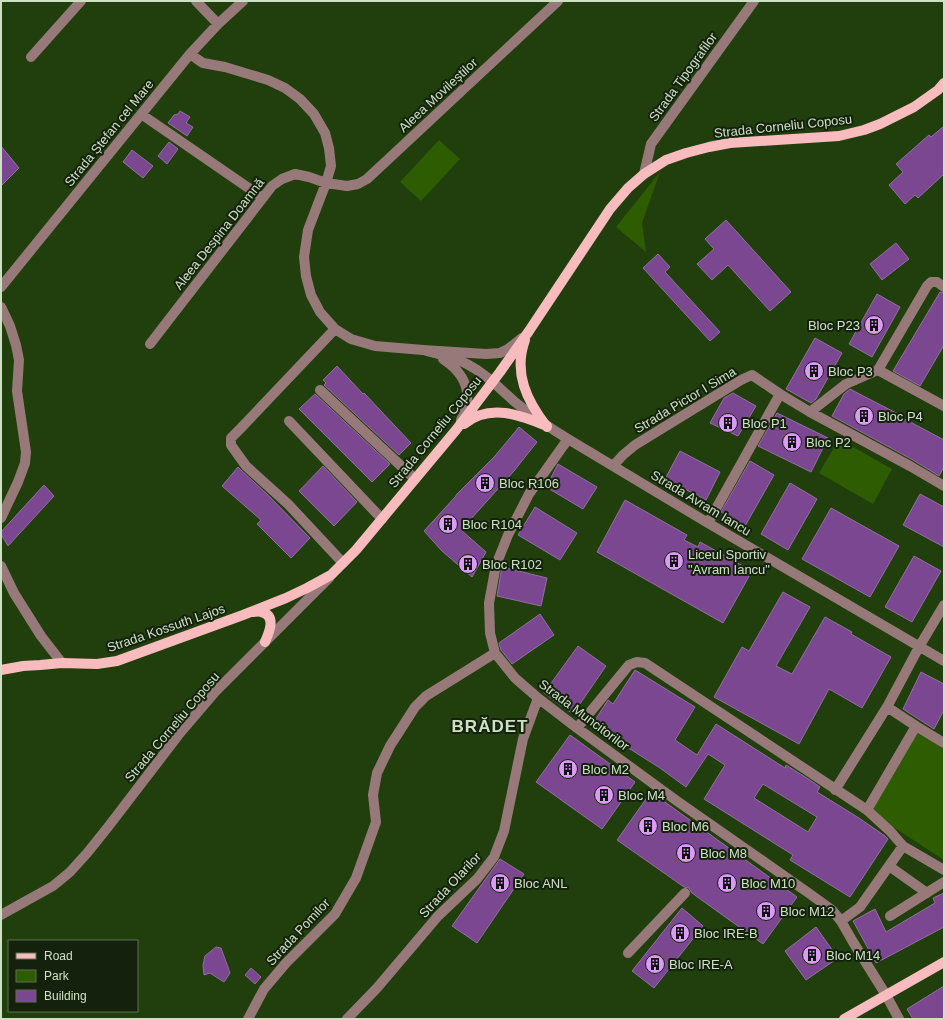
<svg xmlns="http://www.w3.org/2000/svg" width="945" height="1020" viewBox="0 0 945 1020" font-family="Helvetica,sans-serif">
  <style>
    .green { fill: #2d5c02 }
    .building { fill: #7a4790; stroke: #926fa1; fill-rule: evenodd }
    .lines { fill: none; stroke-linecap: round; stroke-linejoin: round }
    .minor { stroke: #97797a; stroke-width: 10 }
    .major { stroke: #f8bbbe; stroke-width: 10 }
    .labels { text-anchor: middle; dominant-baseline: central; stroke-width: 4; stroke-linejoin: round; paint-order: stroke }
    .street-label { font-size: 13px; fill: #cde0c4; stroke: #14220d }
    .poi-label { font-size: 13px; fill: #cde0c4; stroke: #14220d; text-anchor: start }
    .district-label { font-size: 17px; font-weight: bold; letter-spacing: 1px; fill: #cde0c4; stroke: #14220d }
  </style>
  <rect width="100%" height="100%" fill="#213f0d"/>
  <path class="green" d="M439 140 460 159 421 201 400 182Z
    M660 172 642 223 646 252 616 227Z
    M839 439 892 469 873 504 819 473Z
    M917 731 944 749V860L867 810Z"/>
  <path class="building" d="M180 111 190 117 186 123 193 127 187 136 168 123 174 115 178 114Z
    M944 126V174L918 198 915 195 905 204 889 185 903 172 896 164 929 135 931 137Z
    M169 142 178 149 167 164 158 156Z
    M1 146 19 168 1 186Z
    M132 150 153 166 143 178 123 162Z
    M726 220 791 292 770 311 728 265 712 280 697 264 714 249 705 239Z
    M896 243 909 259 882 280 870 264Z
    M658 254 670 267 665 272 720 332 710 341 643 268Z
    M940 292 944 293V345L920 386 893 371Z
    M877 294 900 307 872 357 849 344Z
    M815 338 842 353 816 399 811 403 786 389Z
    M337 366 363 394 364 393 411 443 399 455 324 385 326 383 323 380Z
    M850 389 898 414 897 415 944 440V467L939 476 913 460 832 416 844 394Z
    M733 393 756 406 738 436 710 423 724 398Z
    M315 394 390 464 372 482 299 409Z
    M777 413 828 438 811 472 758 446Z
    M519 427 537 442 514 471 461 530 486 552 472 577 442 551 424 531 456 496V495L495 456Z
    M680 451 720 472 706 500 665 479Z
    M750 461 774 475 745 526 721 512Z
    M558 464 597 487 583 509 546 487Z
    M323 466 357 502 334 526 299 491Z
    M238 467 242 471 267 494 310 538 291 558 257 524 261 520 222 486Z
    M790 483 817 499 788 550 761 534Z
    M44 485 54 496 8 546 1 534V532Z
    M920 494 944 507V547L903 525Z
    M625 500 687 535 684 540 698 547 700 542 752 571 723 623 597 552Z
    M535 507 577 533 560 560 518 535Z
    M831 508 899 546 870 597 802 559Z
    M914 556 941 571 912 622 885 607Z
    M502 567 547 578 541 606 497 596Z
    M783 592 810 607 776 666 792 674 825 617 852 632 851 634 891 657 862 708 829 689 799 744 714 697 742 647 749 651Z
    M540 614 554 635 512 664 501 650 499 643Z
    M578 646 606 666 573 714 544 693Z
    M635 670 695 707 675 740 697 755 716 724 785 768 786 765 810 780 820 787 817 792 859 818 885 836 888 839 850 897 790 860 793 855 704 799 725 765 708 754 686 787 660 768 592 725 608 700 613 704ZM763 784 817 817 808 832 754 798Z
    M921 672 944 684V710L934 729 903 709Z
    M570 735 635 782 602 829 536 782Z
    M651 792 797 897 763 944 696 896 691 892 689 888 684 887 617 840Z
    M500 859 524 874 477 943 452 926 482 884Z
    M944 893V927L876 963 853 921 875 909 886 932 935 903 933 898Z
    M682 908 703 926 654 988 632 971Z
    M816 927 838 958 806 980 785 951Z
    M216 947 221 948 230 973 224 982 210 973 204 975 203 965 205 956Z
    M251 968 261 977 255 984 245 975Z
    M944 986V1019H913L907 1009Z"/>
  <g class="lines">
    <path class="minor" d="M196 1 218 24
      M190 54 197 59 203 63 225 67 268 80 285 88 300 99 314 114 325 133 329 148 331 166 326 183 308 230 304 257 306 276 311 295 320 312 335 329 351 339 375 346 423 350 486 354 500 353 508 349 522 338
      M31 57 81 1
      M141 114 263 198
      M644 174 651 144 754 1
      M1 287 190 54 218 24 243 1
      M1 307 10 326 16 345 19 360 17 391 26 452 25 463 18 482 1 518
      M335 329 241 428 231 438V445L246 466 288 504 343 563
      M150 344 272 186 282 179 295 174 309 177 326 183 347 186 358 184 367 179 558 1
      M423 350C438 354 453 357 467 364 486 374 499 388 515 402 532 416 550 428 568 439L708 523 944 661
      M443 359C466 374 474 395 461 420
      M878 370 944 406
      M320 390 415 479
      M810 412 910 466 944 486
      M289 421 382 519
      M568 439 529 494 508 535 496 565 489 603 490 633 495 653 515 678 538 698 577 728 677 801 810 894 832 910 841 921 853 942 886 995 899 1019
      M613 466 623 455 635 445 741 380 752 375 780 394 810 412 846 384 878 370 927 286 931 282H937L944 287
      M708 523 780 394
      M1 566 14 593 41 636 62 663
      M887 707 916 726
      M577 728 629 665 637 662 645 663 867 810 890 831 903 846 944 870
      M835 790 887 707 919 647 944 605
      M867 810 916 726 944 743
      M889 866 927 893
      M1 915 53 886 70 872 88 852 108 827 180 733 215 692 329 578
      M890 916 944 882
      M841 921 860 907 903 846
      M628 953 685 893
      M248 1019 264 989 286 963 335 914 356 878 376 822 373 795 377 773 390 746 415 707 426 696 495 653
      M347 1019 377 988 438 916 477 879 494 857 504 831 523 739 538 698"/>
    <path class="major" d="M525 340C513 373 527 401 547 427
      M464 424C490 403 520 415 547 426
      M252 612C255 612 259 611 261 612 277 615 269 633 265 642
      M1 670 23 666 40 665 62 663 97 664 117 661 243 615 286 598 307 588 331 575 356 550 456 430 500 372 529 331 610 209 628 188 644 174 666 160 686 153 709 147 730 143 839 136 864 130 880 124 914 107 938 90 944 83
      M844 1019 944 962"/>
  </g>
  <defs>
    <g id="building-disc" transform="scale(1)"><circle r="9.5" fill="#da9af6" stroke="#14220d"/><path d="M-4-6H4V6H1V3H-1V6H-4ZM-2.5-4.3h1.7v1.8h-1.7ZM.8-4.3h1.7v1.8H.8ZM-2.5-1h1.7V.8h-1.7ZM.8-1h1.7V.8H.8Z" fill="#111"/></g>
  </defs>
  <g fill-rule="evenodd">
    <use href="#building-disc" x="874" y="325"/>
    <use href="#building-disc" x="814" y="371"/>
    <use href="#building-disc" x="864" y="416"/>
    <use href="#building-disc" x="728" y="423"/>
    <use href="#building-disc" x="792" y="442"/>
    <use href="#building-disc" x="485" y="483"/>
    <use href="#building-disc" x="448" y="524"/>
    <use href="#building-disc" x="674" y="561"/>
    <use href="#building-disc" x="468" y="564"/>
    <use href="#building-disc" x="568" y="769"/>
    <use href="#building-disc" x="604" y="795"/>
    <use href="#building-disc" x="648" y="826"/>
    <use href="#building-disc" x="686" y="853"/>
    <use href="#building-disc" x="500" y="883"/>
    <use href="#building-disc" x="727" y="883"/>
    <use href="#building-disc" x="766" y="911"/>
    <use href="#building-disc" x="680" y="933"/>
    <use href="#building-disc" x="812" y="955"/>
    <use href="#building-disc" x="655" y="964"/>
  </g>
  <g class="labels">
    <g class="street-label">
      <text transform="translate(683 77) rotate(-54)">Strada Tipografilor</text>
      <text transform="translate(438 95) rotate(-43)">Aleea Movileștilor</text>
      <text transform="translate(783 126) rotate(-6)">Strada Corneliu Coposu</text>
      <text transform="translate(109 133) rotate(-51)">Strada Ștefan cel Mare</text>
      <text transform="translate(219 234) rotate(-52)">Aleea Despina Doamnă</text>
      <text transform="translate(685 400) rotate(-31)">Strada Pictor I Sima</text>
      <text transform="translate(435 432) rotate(-51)">Strada Corneliu Coposu</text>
      <text transform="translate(701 503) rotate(31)">Strada Avram Iancu</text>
      <text transform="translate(166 628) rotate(-19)">Strada Kossuth Lajos</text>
      <text transform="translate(584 715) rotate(37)">Strada Muncitorilor</text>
      <text transform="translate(172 727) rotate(-50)">Strada Corneliu Coposu</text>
      <text transform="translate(450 885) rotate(-47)">Strada Olarilor</text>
      <text transform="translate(298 932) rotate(-47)">Strada Pomilor</text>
    </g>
    <g class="poi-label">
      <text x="860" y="325" text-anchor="end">Bloc P23</text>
      <text x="828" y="371">Bloc P3</text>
      <text x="878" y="416">Bloc P4</text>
      <text x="742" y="423">Bloc P1</text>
      <text x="806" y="442">Bloc P2</text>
      <text x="499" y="483">Bloc R106</text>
      <text x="462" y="524">Bloc R104</text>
      <text x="688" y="554">Liceul Sportiv<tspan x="688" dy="15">"Avram Iancu"</tspan></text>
      <text x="482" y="564">Bloc R102</text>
      <text x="582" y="769">Bloc M2</text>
      <text x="618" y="795">Bloc M4</text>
      <text x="662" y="826">Bloc M6</text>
      <text x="700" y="853">Bloc M8</text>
      <text x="514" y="883">Bloc ANL</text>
      <text x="741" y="883">Bloc M10</text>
      <text x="780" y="911">Bloc M12</text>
      <text x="694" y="933">Bloc IRE-B</text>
      <text x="826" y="955">Bloc M14</text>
      <text x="669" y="964">Bloc IRE-A</text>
    </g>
    <g class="district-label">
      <text x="490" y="726">BRĂDET</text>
    </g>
  </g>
  <rect width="945" height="1020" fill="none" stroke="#cde0c4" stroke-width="4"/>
  <rect x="8" y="940" width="130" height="72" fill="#14220d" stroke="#5e6e56"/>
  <rect x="16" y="953" width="20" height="6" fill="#f8bbbe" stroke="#5e6e56"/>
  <text x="44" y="960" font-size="12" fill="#cde0c4">Road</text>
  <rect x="16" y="970" width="20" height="12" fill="#2d5c02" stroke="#5e6e56"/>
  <text x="44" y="980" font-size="12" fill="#cde0c4">Park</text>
  <rect x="16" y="990" width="20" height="12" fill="#7a4790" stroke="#5e6e56"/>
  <text x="44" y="1000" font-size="12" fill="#cde0c4">Building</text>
</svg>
